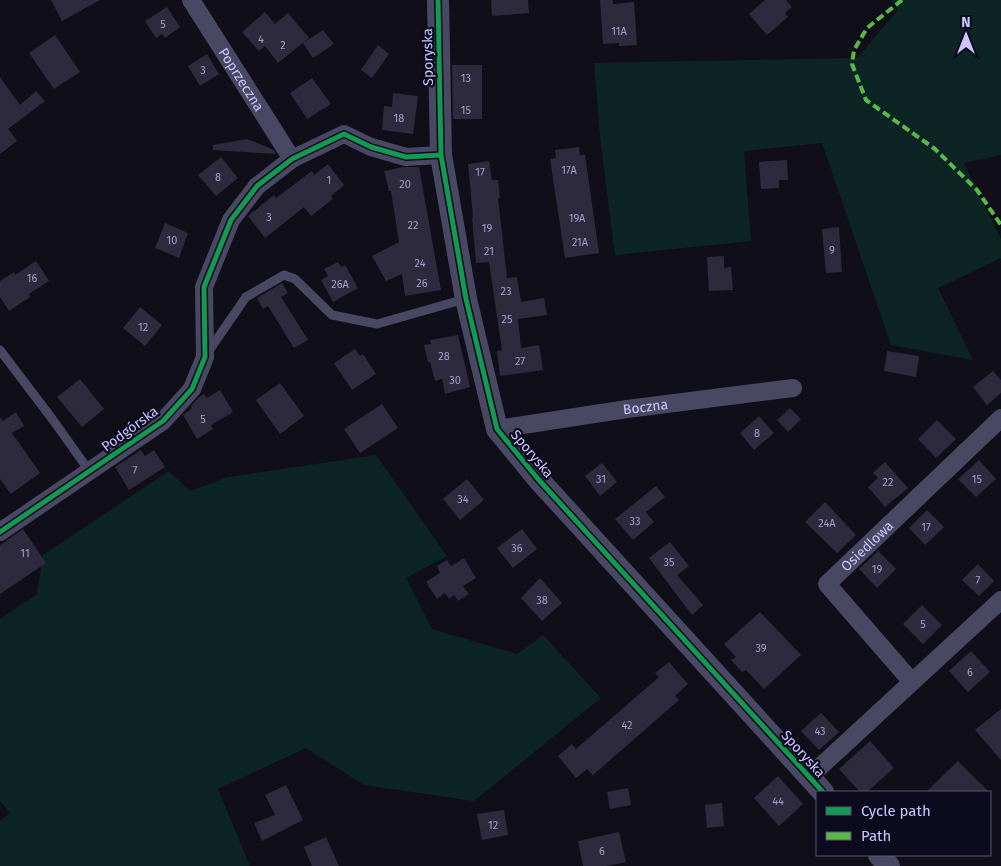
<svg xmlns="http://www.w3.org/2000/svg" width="1001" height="866" viewBox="0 0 1001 866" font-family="'Fira Sans',sans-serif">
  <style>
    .green { fill: #0d2424 }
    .building { fill: #2e2a3d }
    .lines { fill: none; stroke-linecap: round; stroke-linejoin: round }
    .service { stroke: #484863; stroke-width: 9 }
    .minor { stroke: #484863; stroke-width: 18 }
    .tertiary { stroke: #484863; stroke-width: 22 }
    .quiet { stroke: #58b947; stroke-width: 4; stroke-dasharray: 8 4; stroke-linecap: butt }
    .cycleway-casing { stroke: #0c0a1d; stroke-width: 8 }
    .cycleway { stroke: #139951; stroke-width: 5 }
    .labels { text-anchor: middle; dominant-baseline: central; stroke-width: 4.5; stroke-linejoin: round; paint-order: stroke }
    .number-label { font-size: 11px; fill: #a49fce }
    .street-label { font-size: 14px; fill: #cbc6ff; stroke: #0c0a1d }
  </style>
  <rect width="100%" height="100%" fill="#100e19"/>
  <path class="green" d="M891 0H1001V155L964 163 1001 239V258L938 288 973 360 891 345 822 143 744 151 751 241 615 255 600 137 594 63 857 58 898 10Z
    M376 455 447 556 406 578 432 629 517 654 543 635 601 698 474 801 364 785 306 748 218 789 250 866H0V821L10 813 0 801V619L37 594 43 555 169 471 190 491 229 477Z"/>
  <path class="building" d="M51 0H100L62 21Z
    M491 0H528L529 13 492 16Z
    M600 0H613V4L634 2 637 45 619 46V43L603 44Z
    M765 0H786L792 7 785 13 788 17 767 35 749 14Z
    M167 7 180 27 165 38 162 34 156 38 145 21Z
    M265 12 275 24 288 13 309 38 278 63 265 46 259 51 242 32Z
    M323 30 334 44 313 58 303 43Z
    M55 35 80 72 54 89 29 53Z
    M378 45 389 54 372 78 361 70Z
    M207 54 219 74 200 86 188 66Z
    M452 65H482V119H453Z
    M0 77 20 105 36 91 45 101 8 129 17 141 0 154Z
    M312 78 331 104 307 119 290 93Z
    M393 93 418 96 413 134 382 130 384 106 392 107Z
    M247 139 274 150 276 154 213 150V145Z
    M579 147 580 155H585L599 253 565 258 550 159 556 158 555 150Z
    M221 157 238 178 216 196 198 175Z
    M787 160 788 180H779V188L761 189 759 162Z
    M489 161 492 180H498L500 198H498L507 278 517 277 521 302 544 298 547 315 518 319 521 348 539 345 543 370 500 376 497 351 502 350 489 262 476 263 472 217H473L468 164Z
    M328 164 344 185 331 196 333 199 311 216 304 207 265 238 248 216 274 195 276 198 312 171 314 175Z
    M403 167H419L441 290 405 296 402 274 386 281 372 256 399 242 391 191H389L384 171Z
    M165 223 188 233 179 258 155 248Z
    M839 227 842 272 826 273 822 229Z
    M724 256V268L731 267 733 290 709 291 707 257Z
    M36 261 49 281 29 294 30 297 9 311 0 297V281L14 272 15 275Z
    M338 262 341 267 345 265 358 288 333 302 321 280 328 276 324 269Z
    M282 283 288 293 281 297 308 340 294 348 268 306 263 309 257 298Z
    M140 307 162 325 145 346 123 328Z
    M458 335 470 387 445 394 442 379 435 381 430 362H428L424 345 431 344 430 340Z
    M355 349 360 356 363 354 376 374 352 390 334 363Z
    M887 351 919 356 916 377 884 371Z
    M993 371 1001 380V393L987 405 973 387Z
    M80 379 104 409 82 427 57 397Z
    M280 383 304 416 280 434 256 400Z
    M220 390 233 412 211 425 213 429 197 439 183 415 192 408 191 406 198 398 204 394 207 398Z
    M382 404 398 428 360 453 344 429Z
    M790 408 801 419 788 432 777 420Z
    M16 412 24 426 12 433 40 473 11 494 0 479V417L3 421Z
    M759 416 774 433 754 450 740 433Z
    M937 420 956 439 936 458 918 439Z
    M141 450 145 456 154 450 165 467 129 490 115 467Z
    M979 460 996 479 976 497 958 479Z
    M885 462 908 488 885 507 868 487 878 478 873 473Z
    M602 463 617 482 600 496 585 476Z
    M467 479 484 500 460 520 443 499Z
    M656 486 665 497 646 512 654 522 633 540 615 519Z
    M825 502 856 535 837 553 805 522Z
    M927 510 944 527 925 545 909 528Z
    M23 529 46 563 0 594V545Z
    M522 529 537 549 513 568 497 548Z
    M670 542 689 566 677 575 703 605 692 615 649 558Z
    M878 551 896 569 877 588 859 569Z
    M464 558 476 578 463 586 469 594 458 601 454 595 449 599 445 593 437 599 426 582 440 573 437 566 447 560 451 566Z
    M978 564 994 581 979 596 962 580Z
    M540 578 562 603 542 621 521 598Z
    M922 605 942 625 923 644 903 624Z
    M760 612 801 655 764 689 746 670 742 672 731 660 736 657 724 644Z
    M971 651 990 672 968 692 949 671Z
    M669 662 688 684 675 696 679 700 593 775 587 769 576 778 558 756 572 744 576 749 659 677 655 673Z
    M1001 709V760L975 730Z
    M821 713 839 732 819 750 801 731Z
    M870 741 894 768 867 792H860L839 769Z
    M958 761 989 792H926Z
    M778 776 803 804 779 826 754 798Z
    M286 785 303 820 262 841 254 823 275 815 265 795Z
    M628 788 631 805 610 809 607 792Z
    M722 803 724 826 707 828 705 805Z
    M504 810 508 835 482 840 477 814Z
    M619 832 626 862 607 866H583L578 841Z
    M326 837 339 866H312L304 847Z"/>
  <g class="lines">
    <path class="service" d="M0 350 53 420 90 472
      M208 352 246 297 284 275 295 279 332 315 377 324 465 299"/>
    <g class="minor">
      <path id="s1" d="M191 0 292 159"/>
      <path id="s2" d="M497 429 627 409 793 388"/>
      <path d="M0 532 163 421 192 389 205 357 204 287 231 220 257 186 292 159 344 134 371 147 406 157 441 155"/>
      <path id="s3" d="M912 682 827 584 1001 418"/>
      <path d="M809 777 1001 600"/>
    </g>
    <path class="tertiary" d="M438 0 441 155 466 299 497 429 538 479 823 792
      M879 855 889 866"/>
    <path class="quiet" d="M902 0 867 28 854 50 852 64 866 100 935 149 977 190 1001 225"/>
    <g class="cycleway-casing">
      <path id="cycleway" d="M438 0 441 155 466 299 497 429 538 479 823 792
        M0 532 163 421 192 389 205 357 204 287 231 220 257 186 292 159 344 134 371 147 406 157 441 155"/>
    </g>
    <use href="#cycleway" class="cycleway"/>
  </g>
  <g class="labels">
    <g class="number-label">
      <text x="163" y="24">5</text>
      <text x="619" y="31">11A</text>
      <text x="261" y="39">4</text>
      <text x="283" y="45">2</text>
      <text x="203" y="70">3</text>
      <text x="466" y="78">13</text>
      <text x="466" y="110">15</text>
      <text x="399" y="118">18</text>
      <text x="569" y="170">17A</text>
      <text x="480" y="172">17</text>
      <text x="218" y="177">8</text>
      <text x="329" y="180">1</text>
      <text x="405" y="184">20</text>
      <text x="269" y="217">3</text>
      <text x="577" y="218">19A</text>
      <text x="413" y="225">22</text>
      <text x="487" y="228">19</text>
      <text x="172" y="240">10</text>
      <text x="580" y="242">21A</text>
      <text x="832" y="250">9</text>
      <text x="489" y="251">21</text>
      <text x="420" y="263">24</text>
      <text x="32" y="278">16</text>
      <text x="422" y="283">26</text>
      <text x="340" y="284">26A</text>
      <text x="506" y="291">23</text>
      <text x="507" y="319">25</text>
      <text x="143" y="327">12</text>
      <text x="444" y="356">28</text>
      <text x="520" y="361">27</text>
      <text x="455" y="380">30</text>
      <text x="203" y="419">5</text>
      <text x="757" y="433">8</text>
      <text x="135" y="470">7</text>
      <text x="601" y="479">31</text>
      <text x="977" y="479">15</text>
      <text x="888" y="482">22</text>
      <text x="463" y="499">34</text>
      <text x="635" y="521">33</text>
      <text x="827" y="523">24A</text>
      <text x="926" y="527">17</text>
      <text x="517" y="548">36</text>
      <text x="25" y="553">11</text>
      <text x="669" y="562">35</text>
      <text x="877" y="569">19</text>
      <text x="978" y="580">7</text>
      <text x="542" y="600">38</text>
      <text x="923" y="624">5</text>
      <text x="761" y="648">39</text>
      <text x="970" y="672">6</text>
      <text x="627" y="725">42</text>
      <text x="820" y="731">43</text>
      <text x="778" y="801">44</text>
      <text x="493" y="825">12</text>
      <text x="602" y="851">6</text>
    </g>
    <g class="street-label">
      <text transform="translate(428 57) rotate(-91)">Sporyska</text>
      <text stroke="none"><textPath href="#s1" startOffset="94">Poprzeczna</textPath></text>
      <text stroke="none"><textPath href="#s2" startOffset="150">Boczna</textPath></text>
      <text transform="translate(130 429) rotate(-36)">Podgórska</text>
      <text transform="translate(532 454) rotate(50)">Sporyska</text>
      <text stroke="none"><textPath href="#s3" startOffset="185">Osiedlowa</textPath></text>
      <text transform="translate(803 754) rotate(48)">Sporyska</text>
    </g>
  </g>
  <rect x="816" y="791" width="175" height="65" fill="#0c0a1d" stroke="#585577"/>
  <rect x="826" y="807" width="25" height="8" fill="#139951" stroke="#585577"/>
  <text x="861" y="816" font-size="15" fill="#cbc6ff">Cycle path</text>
  <rect x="826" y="832" width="25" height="8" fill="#58b947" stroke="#585577"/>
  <text x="861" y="841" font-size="15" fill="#cbc6ff">Path</text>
  <g transform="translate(966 35)" stroke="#0c0a1d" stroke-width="4" paint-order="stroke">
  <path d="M0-4L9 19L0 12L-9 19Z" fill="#cbc6ff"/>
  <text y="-8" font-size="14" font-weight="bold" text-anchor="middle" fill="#cbc6ff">N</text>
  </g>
</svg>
